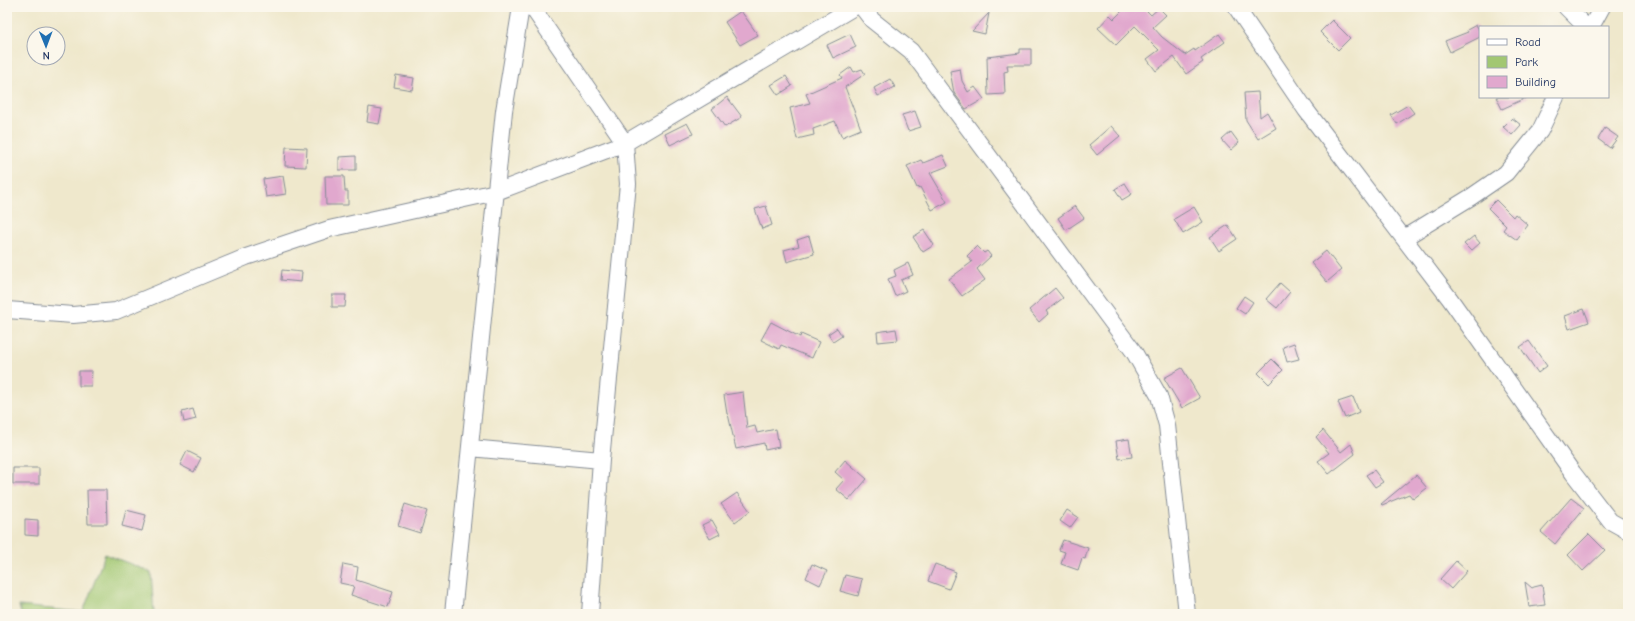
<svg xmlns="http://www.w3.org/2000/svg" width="1635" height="621" viewBox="0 0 1635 621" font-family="'Comic Neue',sans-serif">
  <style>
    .green { fill: #a2c772; stroke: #5e7b68 }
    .building { fill: #e1a8ce }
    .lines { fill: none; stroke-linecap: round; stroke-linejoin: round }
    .minor-casing { stroke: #858c95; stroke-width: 18 }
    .minor { stroke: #fff; stroke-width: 16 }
  </style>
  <rect width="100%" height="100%" fill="#fbf7ec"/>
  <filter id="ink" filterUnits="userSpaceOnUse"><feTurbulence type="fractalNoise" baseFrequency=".025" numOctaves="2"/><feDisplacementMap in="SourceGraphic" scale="8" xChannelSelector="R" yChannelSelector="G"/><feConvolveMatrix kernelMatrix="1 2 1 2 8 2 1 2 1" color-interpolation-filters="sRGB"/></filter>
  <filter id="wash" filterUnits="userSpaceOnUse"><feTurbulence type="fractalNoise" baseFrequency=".012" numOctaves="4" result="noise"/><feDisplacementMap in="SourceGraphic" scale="16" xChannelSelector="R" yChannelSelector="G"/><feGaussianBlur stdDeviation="0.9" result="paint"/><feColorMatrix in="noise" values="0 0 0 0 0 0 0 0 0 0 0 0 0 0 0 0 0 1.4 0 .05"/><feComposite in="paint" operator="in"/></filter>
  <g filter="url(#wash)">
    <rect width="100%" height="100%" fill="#efe8cc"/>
    <path class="green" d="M105 554 151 572 154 614H21L19 606 83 612Z"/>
    <g id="blocks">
      <path class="building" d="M1126 7H1143L1151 15 1159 8 1166 15 1153 27 1162 37 1185 55 1194 49 1195 51 1219 34 1225 42 1201 59 1203 62 1186 74 1174 57 1156 71 1147 59 1159 50 1135 26 1116 45 1098 28 1110 15 1114 19Z
        M741 11 758 35 740 45 725 22Z
        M989 13 985 34 972 31Z
        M1332 20 1350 38 1338 50 1320 32Z
        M1476 25 1480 31V37L1450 52 1445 41 1468 32 1467 30Z
        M850 34 856 47 833 58 827 45Z
        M1020 49H1031V65H1007L1008 71 1004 72 1005 94 988 95 987 57 1020 53Z
        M851 67 854 72 862 69 865 74 845 87 861 129 842 137 835 121 813 129 814 135 797 139 790 108 810 103 806 94 842 78 840 75Z
        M960 69 962 81 968 92 975 87 984 99 966 109 954 93 950 71Z
        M396 75 414 78 412 90 394 87Z
        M786 76 792 86 778 95 771 85Z
        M890 79 895 87 878 96 874 88Z
        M1258 92 1260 117 1267 112 1276 128 1258 139 1246 120 1244 93Z
        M727 97 742 117 725 127 712 109Z
        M1496 97H1528L1502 109Z
        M1408 105 1414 113 1397 124 1391 115Z
        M369 107 382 109 379 124 367 122Z
        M915 111 921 127 908 131 902 115Z
        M1512 118 1521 125 1512 135 1503 127Z
        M687 123 693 134 670 145 665 134Z
        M1111 126 1120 136 1097 155 1089 145Z
        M1605 128 1618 137 1610 148 1598 139Z
        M1231 132 1239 143 1231 150 1222 140Z
        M286 147 307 148 306 167 285 166Z
        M943 155 948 166 930 173 947 202 932 210 920 187 917 188 907 166 921 160 923 163Z
        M356 156V170H339V157Z
        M283 176 286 194 266 197 263 179Z
        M325 176H344L345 191H348V205H326Z
        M1125 183 1132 194 1122 200 1115 189Z
        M1496 200 1513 217 1515 214 1528 225 1517 240 1503 230 1506 226 1488 208Z
        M766 206 772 225 762 229 755 209Z
        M1075 206 1084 218 1066 230 1058 218Z
        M1194 207 1203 222 1183 234 1174 219Z
        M1228 225 1237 239 1219 251 1210 237Z
        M924 230 934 245 923 252 913 237Z
        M809 236 814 254 787 262 784 250 799 246 797 240Z
        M1474 236 1480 243 1471 251 1464 244Z
        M977 246 984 253 987 251 991 256 977 269 985 280 962 296 949 279 972 262 967 256Z
        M1326 251 1341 270 1327 282 1311 263Z
        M908 263 913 275 901 280 906 291 895 296 888 279 896 276 894 270Z
        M282 270 302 272 301 282 281 280Z
        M1280 283 1290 292 1277 308 1266 299Z
        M1055 288 1063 298 1046 311 1048 314 1039 322 1029 310Z
        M332 295H346L345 307H332Z
        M1244 296 1253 302 1245 314 1236 308Z
        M1584 309 1589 322 1569 329 1565 316Z
        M771 322 800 337 801 334 819 342 812 358 781 345 779 349 761 340Z
        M837 328 842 336 833 342 828 334Z
        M896 329 898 340 878 342 877 332Z
        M1529 341 1547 366 1538 373 1520 347Z
        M1294 343 1299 359 1287 362 1283 347Z
        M1272 359 1283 370 1269 384 1258 373Z
        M1182 368 1200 398 1182 408 1164 378Z
        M79 371H92L91 386H79Z
        M743 392 747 428 755 426 757 433 776 429 779 447 765 450 764 443 736 449 728 414H727L724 395Z
        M1353 397 1359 412 1345 418 1338 402Z
        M193 409 196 419 184 422 182 412Z
        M1323 430 1341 452 1351 444 1355 454 1329 474 1318 461 1329 453 1316 437Z
        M1129 439 1132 457 1119 459 1116 441Z
        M187 451 201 458 194 472 180 465Z
        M845 460 867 479 849 500 836 489 844 480 835 472Z
        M13 468H39V484H13Z
        M1374 470 1383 482 1375 487 1366 475Z
        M1416 475 1427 488 1413 499 1409 494 1382 505 1381 504Z
        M87 490H106L107 524H88Z
        M737 493 750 511 735 522 721 504Z
        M1571 498 1584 508 1555 544 1541 532Z
        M405 504 427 511 420 533 398 526Z
        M126 510 146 515 142 531 122 526Z
        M1067 510 1078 517 1070 528 1060 521Z
        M25 519 38 520V536L25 535Z
        M712 520 720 534 710 539 702 525Z
        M1589 534 1605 550 1583 571 1568 555Z
        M1063 540 1088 548 1085 559 1082 558 1078 570 1061 564 1065 552 1059 550Z
        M1456 561 1467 571 1451 589 1440 579Z
        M343 564 358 567 356 580 393 592 388 607 351 595 354 586 340 583Z
        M812 564 827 571 820 585 806 578Z
        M935 564 956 572 949 589 928 581Z
        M845 575 862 579 858 596 840 591Z
        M1525 582 1532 588 1534 587 1542 585 1545 605 1529 607Z"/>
    </g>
  </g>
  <g filter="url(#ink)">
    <use href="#blocks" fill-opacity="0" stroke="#858c95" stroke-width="1"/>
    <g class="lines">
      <g class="minor-casing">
        <path id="minor" d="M532 7 625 143 628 184 601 460 590 614
          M862 7 872 20 911 51 1134 352 1159 396 1167 425 1187 614
          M1236 7 1306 110 1450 299 1573 473 1610 521 1628 531
          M1566 7 1586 27
          M1591 27 1602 7
          M1404 238 1471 197 1506 173 1540 131 1556 97
          M7 310 73 315 116 311 246 257 329 229 496 192 625 143 854 7
          M470 448 601 460
          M453 614 504 111 521 7"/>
      </g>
      <use href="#minor" class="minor"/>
    </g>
  </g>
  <rect width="1635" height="621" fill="none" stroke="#fbf7ec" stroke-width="24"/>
  <rect x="1479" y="26" width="130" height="72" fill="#fbf7ec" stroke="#a1a7b3"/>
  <rect x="1487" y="39" width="20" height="6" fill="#ffffff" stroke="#a1a7b3"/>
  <text x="1515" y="46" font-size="12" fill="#1b2f5e">Road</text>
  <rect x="1487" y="56" width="20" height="12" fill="#a2c772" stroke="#a1a7b3"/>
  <text x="1515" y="66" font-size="12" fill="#1b2f5e">Park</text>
  <rect x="1487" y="76" width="20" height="12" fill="#e1a8ce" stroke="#a1a7b3"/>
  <text x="1515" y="86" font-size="12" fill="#1b2f5e">Building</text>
  <g transform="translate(46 46) rotate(179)"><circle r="19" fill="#fbf7ec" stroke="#a1a7b3"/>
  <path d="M0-3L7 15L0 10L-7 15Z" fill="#1f6fb2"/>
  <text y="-6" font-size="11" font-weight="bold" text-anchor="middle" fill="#1b2f5e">N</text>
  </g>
</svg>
